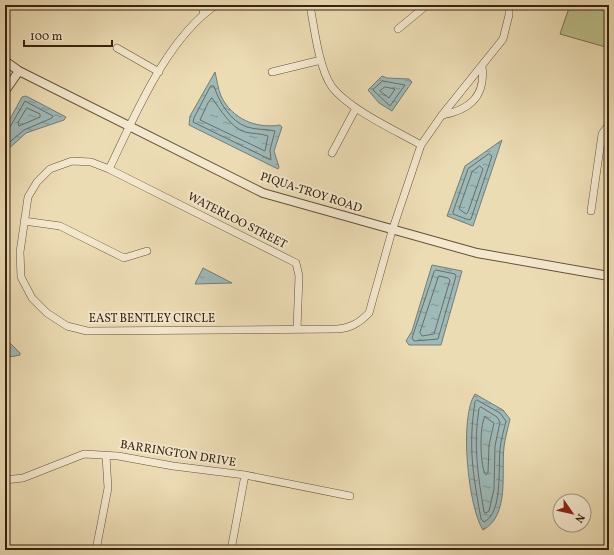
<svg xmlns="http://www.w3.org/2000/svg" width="614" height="555" viewBox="0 0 614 555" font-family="Vollkorn,serif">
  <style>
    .grass { fill: #bbbf8b; stroke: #7a714d }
    .water { fill: url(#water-ripples); stroke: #757d74 }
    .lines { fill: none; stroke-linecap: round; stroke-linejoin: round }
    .shore { stroke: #6a6e64; stroke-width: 1 }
    .minor-casing { stroke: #655138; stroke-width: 8 }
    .tertiary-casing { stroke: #655138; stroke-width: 10 }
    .minor { stroke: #f3e8ce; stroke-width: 7 }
    .tertiary { stroke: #f3e8ce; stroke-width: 8 }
    .labels { text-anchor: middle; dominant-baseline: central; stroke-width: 4; stroke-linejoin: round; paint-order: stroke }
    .street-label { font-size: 12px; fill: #38230f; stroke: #f3e8ce }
  </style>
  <defs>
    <pattern id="water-ripples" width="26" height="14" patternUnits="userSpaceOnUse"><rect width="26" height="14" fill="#9db9b8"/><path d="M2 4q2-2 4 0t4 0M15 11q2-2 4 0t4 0" fill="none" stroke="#819694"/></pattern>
  </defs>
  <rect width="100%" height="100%" fill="#ecdcb4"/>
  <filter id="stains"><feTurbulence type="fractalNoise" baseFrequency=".005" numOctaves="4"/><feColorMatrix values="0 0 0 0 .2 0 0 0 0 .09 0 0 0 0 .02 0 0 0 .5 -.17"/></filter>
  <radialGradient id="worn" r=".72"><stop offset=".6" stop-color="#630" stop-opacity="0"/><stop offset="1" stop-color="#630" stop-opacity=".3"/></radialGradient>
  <path class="grass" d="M570 5H609V48L560 34Z"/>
  <path class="water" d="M215 72C217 80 218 89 221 96 232 119 256 129 280 125L282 127 274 151 279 167 278 169 189 125 190 116Z
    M382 76 387 78 409 79 412 82 392 111 379 103 368 90Z
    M26 96 66 117 64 120 26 133 5 152V128L22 97Z
    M502 140 473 226 447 216 465 166Z
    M432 265 462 271 441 345H409L406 341 412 331Z
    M203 268 232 283 195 284Z
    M5 338 20 353V355L5 358Z
    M475 394 503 410 510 419C508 428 505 438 504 447 501 473 510 515 483 530 468 507 459 417 475 394Z"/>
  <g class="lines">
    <path class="shore" d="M383 81 405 85 390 106 373 90Z
      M211 86H214C219 102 230 121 247 127 256 130 267 129 275 131L270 150 271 160 193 122 194 118Z
      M385 87 395 89 389 98 380 91Z
      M212 98C221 110 230 127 245 132 253 134 260 133 268 136L265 151 200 120 208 103Z
      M27 108 40 114V117L19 126 18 123Z
      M5 129 10 127 25 101 53 116 52 118 24 130 5 146
      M489 154 492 156 471 219 469 220 453 214V212L468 169Z
      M480 166 483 169 468 212 466 214 459 209 472 172Z
      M436 270 455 274 456 276 438 339 414 341 412 338 434 272Z
      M439 276 448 278 450 280 434 334 422 336 420 333Z
      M477 400 500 413 506 421C504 430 501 439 500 449 498 468 503 513 484 522L481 519C473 475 468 447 475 402Z
      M481 407 497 417 500 422 495 446 494 489 489 511 486 513 484 512C478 476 473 444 479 409Z
      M485 417 494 423 489 445 488 473 486 475C480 469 479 424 485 417Z"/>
    <g class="minor-casing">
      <path id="minor" d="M201 5 204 13
        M216 5C166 39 135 116 109 169L91 162 72 161 50 169 37 182 28 197 20 252 21 277 32 298 47 313 67 326 87 331 337 329C351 328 359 323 369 313L392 231 421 145 442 115 503 39 509 15V5
        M310 5C314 27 319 69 332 87 350 110 395 130 421 145
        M398 29 427 5
        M117 48 159 72
        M272 72 321 60
        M442 115C470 110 486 96 482 66
        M332 153 356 108
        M109 169 296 263 299 276 297 329
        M591 211 602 134 609 124
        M24 221 60 226 124 258 147 251
        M5 480 23 478 84 454 118 456 173 466 245 475 350 496
        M96 550 108 488 106 456
        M231 550 245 475"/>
    </g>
    <g class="tertiary-casing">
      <path id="tertiary" d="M5 61 19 71 263 193 477 253 609 276
        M5 91 19 71"/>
    </g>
    <use href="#minor" class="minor"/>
    <use href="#tertiary" class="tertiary"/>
  </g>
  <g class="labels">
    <g class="street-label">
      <text transform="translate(311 193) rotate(18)">PIQUA-TROY ROAD</text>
      <text transform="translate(237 221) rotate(27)">WATERLOO STREET</text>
      <text x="152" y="319">EAST BENTLEY CIRCLE</text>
      <text transform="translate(178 454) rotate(9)">BARRINGTON DRIVE</text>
    </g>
  </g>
  <rect width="614" height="555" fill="none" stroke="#ecdcb4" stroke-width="20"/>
  <rect x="6" y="6" width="602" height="543" fill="none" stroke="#38230f" stroke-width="2"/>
  <rect x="10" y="10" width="594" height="535" fill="none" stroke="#38230f"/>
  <g transform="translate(572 513) rotate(124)"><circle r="19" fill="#f3e8ce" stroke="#a89982"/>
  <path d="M0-3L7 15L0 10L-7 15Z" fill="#8f2418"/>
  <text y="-6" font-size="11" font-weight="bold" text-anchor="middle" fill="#38230f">N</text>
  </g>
  <path d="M24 40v6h88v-6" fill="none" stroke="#38230f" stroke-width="2"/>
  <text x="30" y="40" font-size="12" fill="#38230f" stroke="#f3e8ce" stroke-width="3" paint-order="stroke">100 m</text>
  <rect width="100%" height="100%" filter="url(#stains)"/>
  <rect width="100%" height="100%" fill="url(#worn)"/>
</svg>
